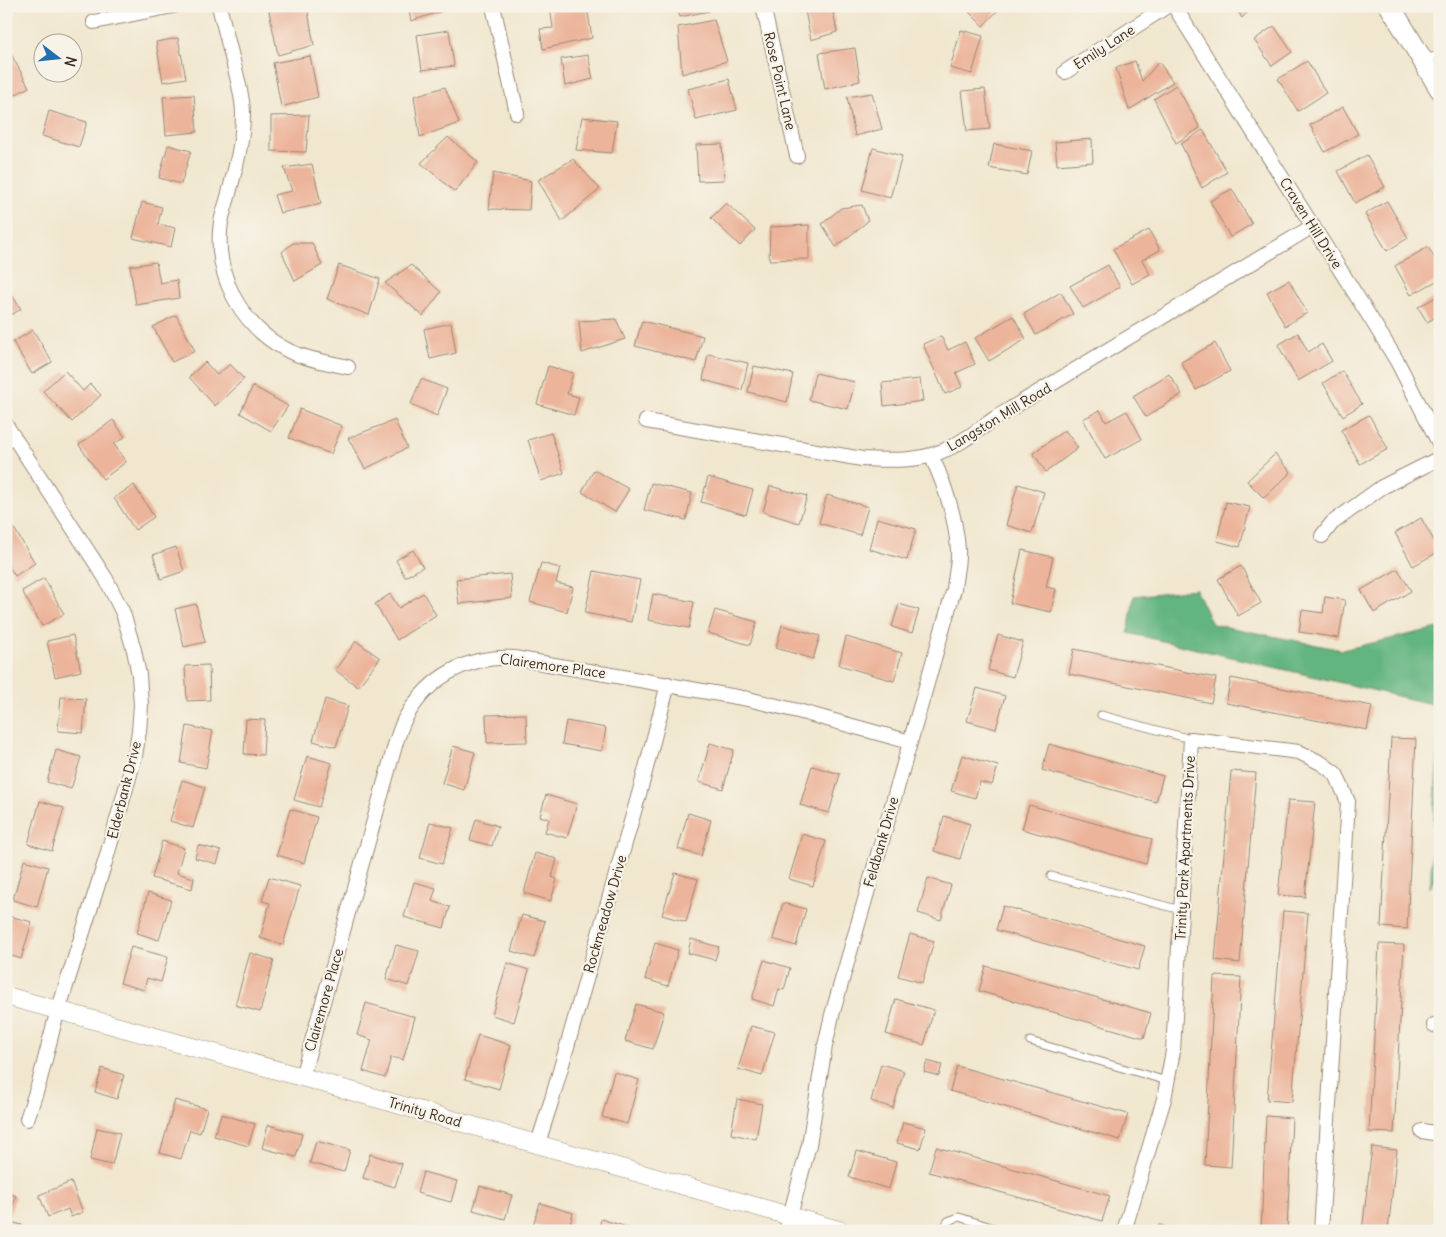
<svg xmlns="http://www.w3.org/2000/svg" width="1446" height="1237" viewBox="0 0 1446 1237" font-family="Delius,sans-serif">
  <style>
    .forest { fill: #64b580; stroke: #50704f }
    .building { fill: #ecb49a }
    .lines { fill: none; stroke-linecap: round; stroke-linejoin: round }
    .service-casing { stroke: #968876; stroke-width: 9 }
    .minor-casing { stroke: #968876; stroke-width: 16 }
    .tertiary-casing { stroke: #968876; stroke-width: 19 }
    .secondary-casing { stroke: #968876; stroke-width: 22 }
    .service { stroke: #fff; stroke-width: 7 }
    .minor { stroke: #fff; stroke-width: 14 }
    .tertiary { stroke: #fff; stroke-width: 18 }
    .secondary { stroke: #fff; stroke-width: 20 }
    .labels { text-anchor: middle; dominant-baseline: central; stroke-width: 4.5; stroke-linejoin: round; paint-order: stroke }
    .street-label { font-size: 14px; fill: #3b2a1e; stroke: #f7f3e8 }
  </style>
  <rect width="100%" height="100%" fill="#f7f3e8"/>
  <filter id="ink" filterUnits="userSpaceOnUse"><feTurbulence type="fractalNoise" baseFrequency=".02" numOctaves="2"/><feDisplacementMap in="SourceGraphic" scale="10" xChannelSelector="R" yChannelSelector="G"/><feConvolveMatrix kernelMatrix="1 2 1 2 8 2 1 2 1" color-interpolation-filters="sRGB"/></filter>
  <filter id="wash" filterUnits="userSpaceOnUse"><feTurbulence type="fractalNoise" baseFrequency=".0096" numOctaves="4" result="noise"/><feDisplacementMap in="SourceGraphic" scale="20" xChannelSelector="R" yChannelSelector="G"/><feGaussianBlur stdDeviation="1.12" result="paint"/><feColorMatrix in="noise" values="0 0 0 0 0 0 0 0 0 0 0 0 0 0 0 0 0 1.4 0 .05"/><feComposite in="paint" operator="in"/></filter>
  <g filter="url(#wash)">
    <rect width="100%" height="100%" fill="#f1e7cf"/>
    <path class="forest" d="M1195 589 1212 624 1342 650 1438 628 1440 631V706L1128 633 1134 596Z
      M1440 712V867L1430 888Z"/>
    <g id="blocks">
      <path class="building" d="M295 6H307L314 45 278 55 269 11Z
        M408 6H440L442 11 411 21Z
        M550 6H587L592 38 543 49 540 29 553 28Z
        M677 6H708L709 11 680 17Z
        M804 6H832L837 32 811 40Z
        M963 6H1002L983 26Z
        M1235 6H1254L1242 18Z
        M714 20 727 61 682 74 678 27Z
        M1274 26 1292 52 1272 66 1254 40Z
        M449 30 454 66 422 70 417 35Z
        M961 30 983 36 972 74 950 68Z
        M178 38 186 78 163 82 156 42Z
        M855 48 860 81 825 89 819 53Z
        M11 54 29 87 11 97 6 90V57Z
        M588 55 593 79 565 86 561 59Z
        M310 56 318 97 281 107 273 63Z
        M1135 61 1142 81 1159 62 1173 82 1129 110 1116 68Z
        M1307 61 1326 93 1298 111 1278 79Z
        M729 79 737 110 696 120 688 89Z
        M1176 85 1200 128 1176 143 1154 99Z
        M445 87 459 123 420 137 414 96Z
        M985 89 990 129 967 131 962 91Z
        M872 93 882 129 855 136 847 97Z
        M194 95 197 132 166 135 163 97Z
        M1343 107 1358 134 1325 152 1310 125Z
        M49 111 87 122 79 147 42 136Z
        M309 115 306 152 271 151V116Z
        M582 117 617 121 612 153 576 150Z
        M1203 130 1227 172 1202 188 1181 144Z
        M448 137 478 162 455 192 421 163Z
        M1092 139 1093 162 1057 165 1055 142Z
        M722 144 724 180 698 181 696 145Z
        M994 144 1032 151 1027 175 989 168Z
        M168 145 191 151 181 184 159 178Z
        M873 148 902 156 890 198 862 190Z
        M1367 155 1385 187 1355 203 1338 171Z
        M573 159 600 189 562 221 538 180Z
        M312 164 321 204 280 213 274 195 292 191 284 168Z
        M493 173 531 181 529 210 489 209Z
        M1232 189 1252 224 1230 237 1210 201Z
        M1387 201 1408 238 1387 251 1365 214Z
        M142 202 162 207 158 224 175 228 171 247 133 238Z
        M726 203 755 230 740 246 711 218Z
        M862 205 868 221 836 247 822 224 841 208Z
        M809 225V259L769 260 770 227Z
        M1149 230 1160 250 1142 260 1150 274 1132 284 1113 249Z
        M293 243H312L322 265 295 281 282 252Z
        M1428 247 1440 267V279L1411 295 1395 266Z
        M156 262 160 283 177 280 179 298 136 305 130 266Z
        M339 265 380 279 369 315 327 299Z
        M411 265 441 292 423 316 385 283Z
        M1108 265 1120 287 1083 308 1070 286Z
        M1289 280 1307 313 1285 326 1267 292Z
        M6 286 21 309 6 318Z
        M1061 292 1073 314 1036 335 1024 314Z
        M1440 295V315L1427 322 1418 307Z
        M176 315 195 351 172 362 153 327Z
        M1013 316 1026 339 989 361 975 338Z
        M616 319 625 339 582 353 579 321Z
        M642 321 703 336 696 362 635 346Z
        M451 323 456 353 430 359 424 329Z
        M33 330 52 362 32 374 13 342Z
        M1298 333 1308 352 1322 344 1332 361 1298 381 1278 345Z
        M941 336 948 350 965 342 975 364 956 373 962 387 945 394 923 344Z
        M1215 343 1230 371 1196 390 1181 362Z
        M708 354 748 363 742 390 703 380Z
        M205 362 217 375 230 364 244 379 215 406 189 377Z
        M548 366 573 373 567 394 579 397 574 415 537 404Z
        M754 366 793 374 787 402 748 392Z
        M65 371 83 391 90 384 101 395 72 422 43 391Z
        M1342 371 1362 404 1343 416 1323 383Z
        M815 373 855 382 848 409 809 400Z
        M1169 374 1182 394 1146 417 1133 396Z
        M421 379 447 389 437 416 411 404Z
        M920 379 923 401 884 406 882 383Z
        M253 386 288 406 271 431 240 413Z
        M300 409 342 426 331 454 289 438Z
        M1100 410 1106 422 1127 411 1142 439 1105 459 1083 419Z
        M1369 415 1388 449 1360 464 1341 430Z
        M113 420 125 437 114 444 126 462 103 479 79 445Z
        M395 420 407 448 365 469 348 438Z
        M1065 430 1078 448 1046 472 1033 453Z
        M551 433 564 473 541 481 528 440Z
        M1275 454 1291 472 1264 498 1247 481Z
        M594 470 629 489 615 512 582 492Z
        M708 477 753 490 746 515 701 502Z
        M651 483 692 493 686 520 644 510Z
        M1018 484 1044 492 1032 533 1006 525Z
        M134 485 154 517 135 530 114 498Z
        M770 486 807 496 799 523 763 512Z
        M827 495 868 507 860 535 819 523Z
        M1226 502 1250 507 1240 547 1217 541Z
        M877 518 916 529 907 560 869 549Z
        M1421 518 1440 551 1413 566 1395 533Z
        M12 525 35 563 15 576 6 562V528Z
        M176 547 184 571 161 579 153 555Z
        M413 550 423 567 405 577 396 560Z
        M1022 550 1053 557 1046 587 1056 589 1051 612 1010 603Z
        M541 563 560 568 556 583 573 587 567 612 530 602Z
        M1241 566 1261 603 1238 616 1218 579Z
        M1398 569 1411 591 1374 613 1361 590Z
        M594 571 640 580 631 622 585 613Z
        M510 574 512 598 459 604 456 579Z
        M44 578 64 614 42 626 22 591Z
        M423 593 436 615 397 640 375 604 390 594 399 608Z
        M653 594 694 602 689 628 648 620Z
        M1325 597 1345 600 1339 638 1299 632 1302 610 1323 613Z
        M196 604 205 642 184 647 175 609Z
        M899 604 919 610 912 633 892 627Z
        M715 610 757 622 750 645 708 633Z
        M782 625 820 636 813 659 776 648Z
        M73 635 81 671 55 677 47 641Z
        M998 635 1023 642 1013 677 988 670Z
        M846 637 902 653 894 681 839 665Z
        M356 641 380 658 358 687 335 670Z
        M1074 649 1216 678 1211 703 1069 674Z
        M209 665 210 700 187 701 185 666Z
        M1231 678 1372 706 1367 730 1226 703Z
        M977 688 1005 696 996 729 967 721Z
        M61 697 86 699 83 733 58 731Z
        M325 699 348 706 336 747 313 741Z
        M526 714 527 742 487 743 486 715Z
        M246 719 265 720 263 755 244 754Z
        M566 721 606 728 602 751 562 744Z
        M187 726 213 731 206 768 181 763Z
        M1391 738 1416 739 1407 929 1381 927Z
        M710 743 734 750 723 789 699 782Z
        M1049 744 1163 776 1156 802 1042 770Z
        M453 746 475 752 464 790 442 783Z
        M56 750 81 757 71 789 47 782Z
        M962 755 998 766 992 785 980 782 975 798 951 791Z
        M307 756 332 763 319 807 294 800Z
        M812 766 840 774 829 813 800 805Z
        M1231 771 1256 773 1240 963 1215 960Z
        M182 780 205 787 193 828 170 821Z
        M546 795 577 804 567 838 545 832 549 819 540 816Z
        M1288 800 1315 802 1305 897 1278 895Z
        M40 801 64 808 52 851 28 844Z
        M1029 805 1152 839 1146 864 1022 829Z
        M290 809 317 817 304 863 277 855Z
        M688 813 711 820 701 856 678 849Z
        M944 816 970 824 960 859 934 851Z
        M476 819 498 826 492 846 470 840Z
        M430 822 453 828 442 864 420 858Z
        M802 834 826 841 813 886 789 879Z
        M162 841 184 848 177 873 194 878 192 889 152 878Z
        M198 845 221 851 217 864 195 858Z
        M535 853 557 859 552 877 557 879 551 901 524 893Z
        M24 860 48 867 37 907 13 900Z
        M675 873 698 879 686 922 662 915Z
        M269 877 300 886 283 945 260 938 270 903 262 901Z
        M928 878 951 885 941 920 918 913Z
        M414 882 436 888 432 901 450 907 444 928 404 917Z
        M148 893 171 900 159 940 137 933Z
        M783 903 806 909 796 946 773 939Z
        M1003 906 1145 946 1138 970 996 930Z
        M1283 911 1308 913 1292 1102 1267 1100Z
        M522 915 545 921 534 958 511 951Z
        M9 916 32 922 21 959 6 954V926Z
        M910 934 934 941 922 983 898 976Z
        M691 939 719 947 715 960 688 953Z
        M655 943 678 950 668 986 645 979Z
        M1379 944 1404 945 1394 1133 1369 1132Z
        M396 945 419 951 409 986 386 979Z
        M131 947 168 957 161 982 147 978 144 990 120 983Z
        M250 953 274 960 260 1012 235 1005Z
        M764 960 790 968 784 990 779 989 774 1006 752 999Z
        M507 963 529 970 514 1022 492 1015Z
        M986 966 1151 1013 1144 1038 979 991Z
        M1214 976 1241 977 1231 1167 1205 1165Z
        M896 999 934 1010 924 1045 886 1034Z
        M366 1003 415 1017 403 1060 391 1057 385 1078 363 1071 372 1040 357 1035Z
        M636 1004 664 1012 653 1049 625 1041Z
        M751 1026 775 1032 762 1076 738 1069Z
        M478 1035 511 1045 499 1089 465 1079Z
        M927 1061 942 1065 939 1076 924 1072Z
        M881 1064 904 1071 893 1108 871 1101Z
        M957 1066 1128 1114 1120 1140 950 1091Z
        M102 1068 124 1075 117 1099 95 1092Z
        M614 1072 639 1080 627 1124 602 1117Z
        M737 1099 762 1104 756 1139 731 1134Z
        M175 1100 207 1109 200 1133 190 1130 181 1159 160 1153Z
        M221 1114 255 1124 248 1146 214 1136Z
        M1266 1116 1292 1118 1287 1231H1261Z
        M903 1122 926 1128 920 1149 897 1143Z
        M268 1125 302 1134 296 1157 262 1148Z
        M97 1128 120 1133 112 1165 90 1160Z
        M316 1141 350 1150 344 1172 310 1163Z
        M936 1147 1110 1196 1102 1221 929 1172Z
        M1372 1147 1397 1150 1388 1231H1362Z
        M857 1151 896 1162 889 1189 849 1177Z
        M370 1154 402 1164 395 1187 363 1178Z
        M423 1172 457 1181 451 1202 417 1193Z
        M71 1182 83 1212 71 1217 68 1209 48 1217 39 1195Z
        M480 1186 512 1195 505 1219 473 1210Z
        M6 1192 16 1196 7 1221 22 1225 20 1231H6Z
        M540 1203 573 1213 568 1231H552L533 1225Z
        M601 1219 633 1229 632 1231H598Z
        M1159 1225 1177 1230V1231H1157Z"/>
    </g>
  </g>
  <g filter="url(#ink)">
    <use href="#blocks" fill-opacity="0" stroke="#968876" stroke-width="1"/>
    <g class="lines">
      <g class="service-casing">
        <path id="service" d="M1424 59 1440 55
          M1101 715 1191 739
          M1051 876 1181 910
          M1030 1041 1167 1081
          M942 1231 948 1221 959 1217 1004 1231"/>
      </g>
      <g class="minor-casing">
        <path id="minor" d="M219 6C224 26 229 46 234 65 238 81 243 98 243 114 243 141 236 167 229 193 227 202 223 212 221 222 213 275 241 327 289 351 307 360 328 362 348 367
          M493 6 517 113
          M763 6 797 156
          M1174 6 1373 322 1397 361 1440 445
          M94 22 173 6
          M1065 72 1167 6
          M646 421 862 459C888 460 916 462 940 452 960 445 979 429 997 417L1313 226
          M6 425 106 579 123 613 134 650 139 675 141 705 139 731 135 756 106 859 54 1024 39 1083 27 1119
          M1322 536 1332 523 1382 487 1440 458
          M1434 1025 1440 1027
          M302 1077 396 742C399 734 401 725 406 717 430 676 467 656 514 658L748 699 798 711 910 742
          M1422 1131 1440 1134
          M538 1143 552 1099 641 787 668 684
          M786 1231 809 1145 825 1046 832 1015 954 589C955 576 959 562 958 550 956 517 945 485 931 455
          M1124 1231 1164 1099 1173 1051 1191 739 1299 752 1321 763 1336 774 1348 802 1321 1231"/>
      </g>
      <g class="tertiary-casing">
        <path id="tertiary" d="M6 996 302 1077 842 1231"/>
      </g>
      <g class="secondary-casing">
        <path id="secondary" d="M1390 6 1440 89"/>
      </g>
      <use href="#service" class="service"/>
      <use href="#minor" class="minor"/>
      <use href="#tertiary" class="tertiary"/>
      <use href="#secondary" class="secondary"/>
    </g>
  </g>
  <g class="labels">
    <g class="street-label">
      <text transform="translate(1104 47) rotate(-33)">Emily Lane</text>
      <text transform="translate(780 81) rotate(77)">Rose Point Lane</text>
      <text transform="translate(1311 223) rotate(58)">Craven Hill Drive</text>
      <text transform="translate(999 417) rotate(-31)">Langston Mill Road</text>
      <text transform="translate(553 666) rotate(8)">Clairemore Place</text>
      <text transform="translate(124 790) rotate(-76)">Elderbank Drive</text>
      <text transform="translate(881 842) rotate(-74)">Feldbank Drive</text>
      <text transform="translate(1185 848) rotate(-87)">Trinity Park Apartments Drive</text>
      <text transform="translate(605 914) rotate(-74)">Rockmeadow Drive</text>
      <text transform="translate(324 1000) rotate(-74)">Clairemore Place</text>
      <text transform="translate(425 1112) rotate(16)">Trinity Road</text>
    </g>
  </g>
  <rect width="1446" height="1237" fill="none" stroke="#f7f3e8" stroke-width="25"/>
  <g transform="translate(58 58) rotate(106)"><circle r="24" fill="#f7f3e8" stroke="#aca397"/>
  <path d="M0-4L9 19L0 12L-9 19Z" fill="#1f6fb2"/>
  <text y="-8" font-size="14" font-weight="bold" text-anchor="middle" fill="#3b2a1e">N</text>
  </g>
</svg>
